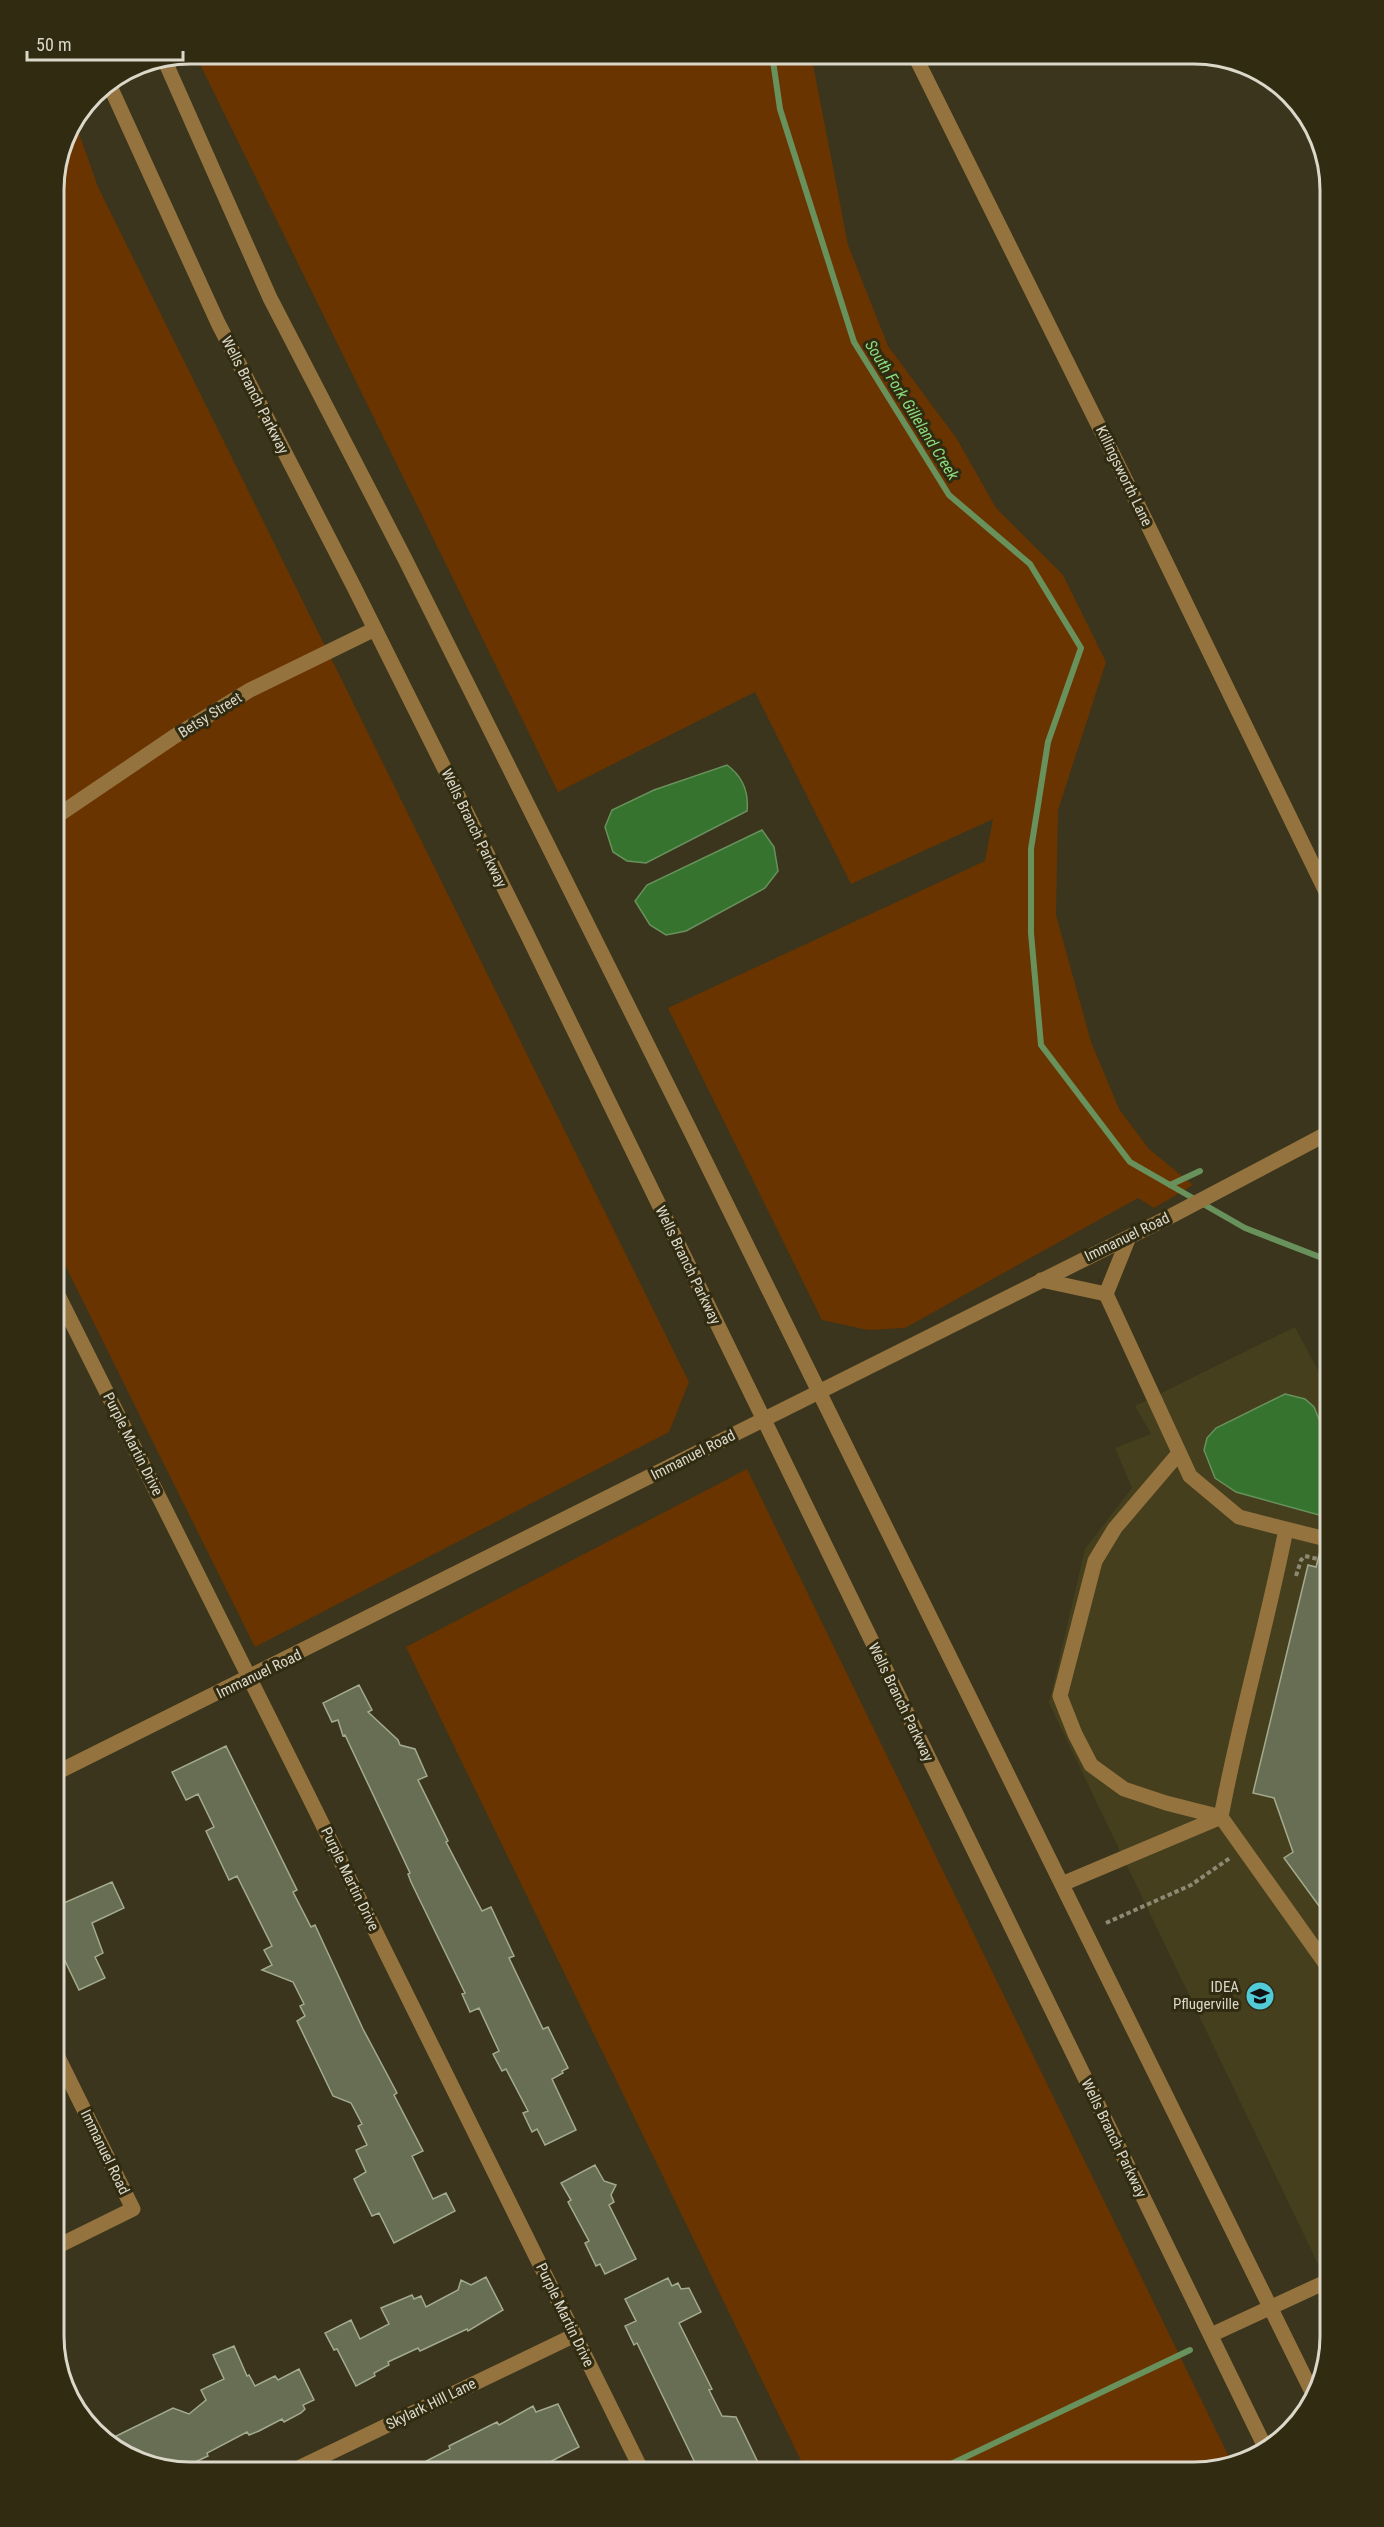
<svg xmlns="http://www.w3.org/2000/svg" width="1384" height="2527" viewBox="0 0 1384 2527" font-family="'Roboto Condensed',sans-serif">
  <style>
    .built { fill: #453f1d }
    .green { fill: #6a3400 }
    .water { fill: #36732e; stroke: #68915c; stroke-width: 1.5 }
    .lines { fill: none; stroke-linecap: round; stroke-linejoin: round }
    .stream { stroke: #68915c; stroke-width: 6 }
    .building { fill: #676e53; stroke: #a3ab8e; stroke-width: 1.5 }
    .path { stroke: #8d8975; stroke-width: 4; stroke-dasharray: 4.5 3; stroke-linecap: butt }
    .minor { stroke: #95733f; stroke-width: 15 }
    .labels { text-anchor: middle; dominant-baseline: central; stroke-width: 6; stroke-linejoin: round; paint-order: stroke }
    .street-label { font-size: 15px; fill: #dbd8c9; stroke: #302b11 }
    .poi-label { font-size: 15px; fill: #dbd8c9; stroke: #302b11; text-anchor: end }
    .water-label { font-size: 16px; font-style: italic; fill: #8add7f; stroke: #302b11 }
    .rim { fill: none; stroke: #dbd8c9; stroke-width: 3 }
  </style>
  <rect width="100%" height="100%" fill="#3a351c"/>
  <path class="built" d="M1295 1327 1330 1393V2289L1049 1703 1085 1549 1132 1488 1115 1448 1151 1434 1135 1406Z"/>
  <path class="green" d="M195 54H811L848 245 888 346 957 439 996 508 1063 575 1106 662 1058 810 1056 915 1091 1042 1119 1109 1149 1149 1193 1185 1154 1208 1138 1198 905 1328 868 1330 822 1320 668 1008 985 861 993 819 851 884 755 692 558 792Z
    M75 122 98 187 689 1382 669 1432 255 1647 54 1243V181L64 138Z
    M747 1469 1233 2465 1194 2473H807L406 1647Z"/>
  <path class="water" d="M727 765C742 776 749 792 747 811L646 863 627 861 613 852 605 827 612 810 654 790Z
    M762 830 774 847 778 871 765 888 686 931 666 935 650 925 635 901 647 885Z
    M1285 1394 1305 1399 1314 1407 1330 1446V1518L1236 1492 1215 1478 1204 1450 1207 1438 1216 1428Z"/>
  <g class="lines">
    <path class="stream" d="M772 54 780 109 854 342 949 495 1030 564 1081 648 1048 742 1031 849V933L1041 1045 1130 1162 1245 1228 1330 1261
      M1170 1185 1200 1171
      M932 2473 1190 2350"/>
  </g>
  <path class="building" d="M1321 1548 1330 1550V1921L1284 1858 1293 1852 1274 1798 1253 1793 1308 1565 1316 1567Z
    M359 1685 372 1710 368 1712 398 1740 400 1745 415 1749 427 1776 418 1780 448 1841 446 1842 482 1911 491 1907 514 1956 509 1958 543 2029 548 2027 568 2068 562 2071 563 2073 552 2079 576 2130 545 2145 537 2129 532 2132 523 2113 528 2111 506 2069 502 2071 493 2054 499 2051 479 2008 470 2012 462 1994 465 1993 411 1882 408 1874 410 1873 345 1735 343 1736 338 1720 332 1722 323 1703Z
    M226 1746 297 1890 293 1892 311 1927 315 1925 363 2029 397 2093 394 2095 423 2151 412 2156 433 2199 446 2193 455 2211 394 2243 379 2213 372 2216 354 2179 366 2172 356 2150 367 2145 358 2126 362 2124 351 2103 333 2096 297 2021 305 2016 300 2006 304 2004 293 1982 262 1970 272 1965 264 1950 272 1946 237 1876 229 1880 206 1831 214 1827 198 1794 186 1800 172 1772Z
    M112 1882 124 1908 92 1923 103 1953 95 1957 105 1978 79 1990 54 1938V1911L61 1908 59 1905Z
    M595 2165 604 2181 616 2185 611 2195 614 2202 609 2205 636 2259 605 2274 600 2264 596 2266 585 2243 589 2241 568 2202 571 2200 561 2183Z
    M486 2277 503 2310 468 2331 467 2329 420 2351 418 2348 388 2362 389 2365 374 2373 375 2376 356 2386 337 2349 334 2350 325 2333 351 2320 360 2339 389 2324 381 2308 412 2295 414 2299 421 2296 426 2307 458 2290 461 2280 471 2285Z
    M668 2278 672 2286 678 2283 681 2289 689 2288 701 2312 679 2323 712 2389 709 2390 722 2416 736 2417 763 2473H700L637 2343 634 2345 625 2326 636 2321 625 2299Z
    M234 2346 247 2376 249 2375 255 2386 275 2376 278 2380 299 2369 314 2400 303 2405 305 2409 301 2413 284 2422 282 2419 259 2431 249 2435 247 2432 207 2453 208 2456 176 2471 114 2450 106 2441 173 2408 189 2414 206 2400 201 2390 224 2379 213 2355Z
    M558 2404 579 2447 542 2466 540 2463 519 2473H403L450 2449 449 2446 497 2422 499 2425 533 2406 536 2412Z"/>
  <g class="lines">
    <path class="path" d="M1296 1576 1301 1560 1305 1556 1318 1559
      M1106 1923 1191 1885 1230 1858"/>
    <path class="minor" d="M914 54 1140 509 1330 900
      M164 59 270 298 405 559 689 1128 1313 2394
      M109 84 218 323 353 585 526 932 1265 2447
      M54 818 175 736 250 690 375 629
      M1129 1237 1106 1294 1190 1476 1239 1517 1286 1529C1267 1626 1239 1720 1221 1817L1166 1803 1124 1789 1091 1765 1075 1734 1060 1696 1095 1561 1115 1528 1179 1453
      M1041 1280 1106 1294
      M54 1287 306 1791 643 2473
      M1286 1529 1330 1540
      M54 1774 1173 1215 1330 1132
      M1062 1884 1221 1817 1330 1970
      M54 2248 133 2209 54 2049
      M1211 2335 1330 2280
      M288 2473 575 2335"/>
  </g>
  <defs>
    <g id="school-disc" transform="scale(1.5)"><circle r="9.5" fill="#52cbd9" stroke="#302b11"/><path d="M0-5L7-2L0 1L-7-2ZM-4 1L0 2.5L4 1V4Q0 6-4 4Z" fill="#111"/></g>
  </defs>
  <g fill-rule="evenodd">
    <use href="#school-disc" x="1260" y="1996"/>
  </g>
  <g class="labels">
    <g class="street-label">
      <text transform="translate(255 395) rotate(63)">Wells Branch Parkway</text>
      <text transform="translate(1124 476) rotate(64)">Killingsworth Lane</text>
      <text transform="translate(210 715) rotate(-32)">Betsy Street</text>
      <text transform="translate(474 828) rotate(64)">Wells Branch Parkway</text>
      <text transform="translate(1127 1237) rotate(-26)">Immanuel Road</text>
      <text transform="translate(688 1265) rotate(64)">Wells Branch Parkway</text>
      <text transform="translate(133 1444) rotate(63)">Purple Martin Drive</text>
      <text transform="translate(693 1455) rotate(-27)">Immanuel Road</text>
      <text transform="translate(259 1674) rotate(-26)">Immanuel Road</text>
      <text transform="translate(901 1702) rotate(64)">Wells Branch Parkway</text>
      <text transform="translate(350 1879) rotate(64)">Purple Martin Drive</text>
      <text transform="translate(1114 2138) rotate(64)">Wells Branch Parkway</text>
      <text transform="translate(105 2152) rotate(64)">Immanuel Road</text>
      <text transform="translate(565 2315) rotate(64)">Purple Martin Drive</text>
      <text transform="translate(431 2404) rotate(-26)">Skylark Hill Lane</text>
    </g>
    <g class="poi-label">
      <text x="1239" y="1987">IDEA<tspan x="1239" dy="17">Pflugerville</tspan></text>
    </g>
    <g class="water-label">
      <text transform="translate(912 410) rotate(58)">South Fork Gilleland Creek</text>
    </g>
  </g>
  <path d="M0 0H1384V2527H0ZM190 64H1194A126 126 0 0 1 1320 190V2336A126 126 0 0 1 1194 2462H190A126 126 0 0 1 64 2336V190A126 126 0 0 1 190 64Z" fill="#302b11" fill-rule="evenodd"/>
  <path class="rim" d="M190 64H1194A126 126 0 0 1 1320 190V2336A126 126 0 0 1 1194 2462H190A126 126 0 0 1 64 2336V190A126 126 0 0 1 190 64Z"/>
  <path d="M27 51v9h156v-9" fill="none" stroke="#dbd8c9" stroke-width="3"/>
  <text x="36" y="51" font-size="18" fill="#dbd8c9" stroke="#302b11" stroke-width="4.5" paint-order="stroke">50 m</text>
</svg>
